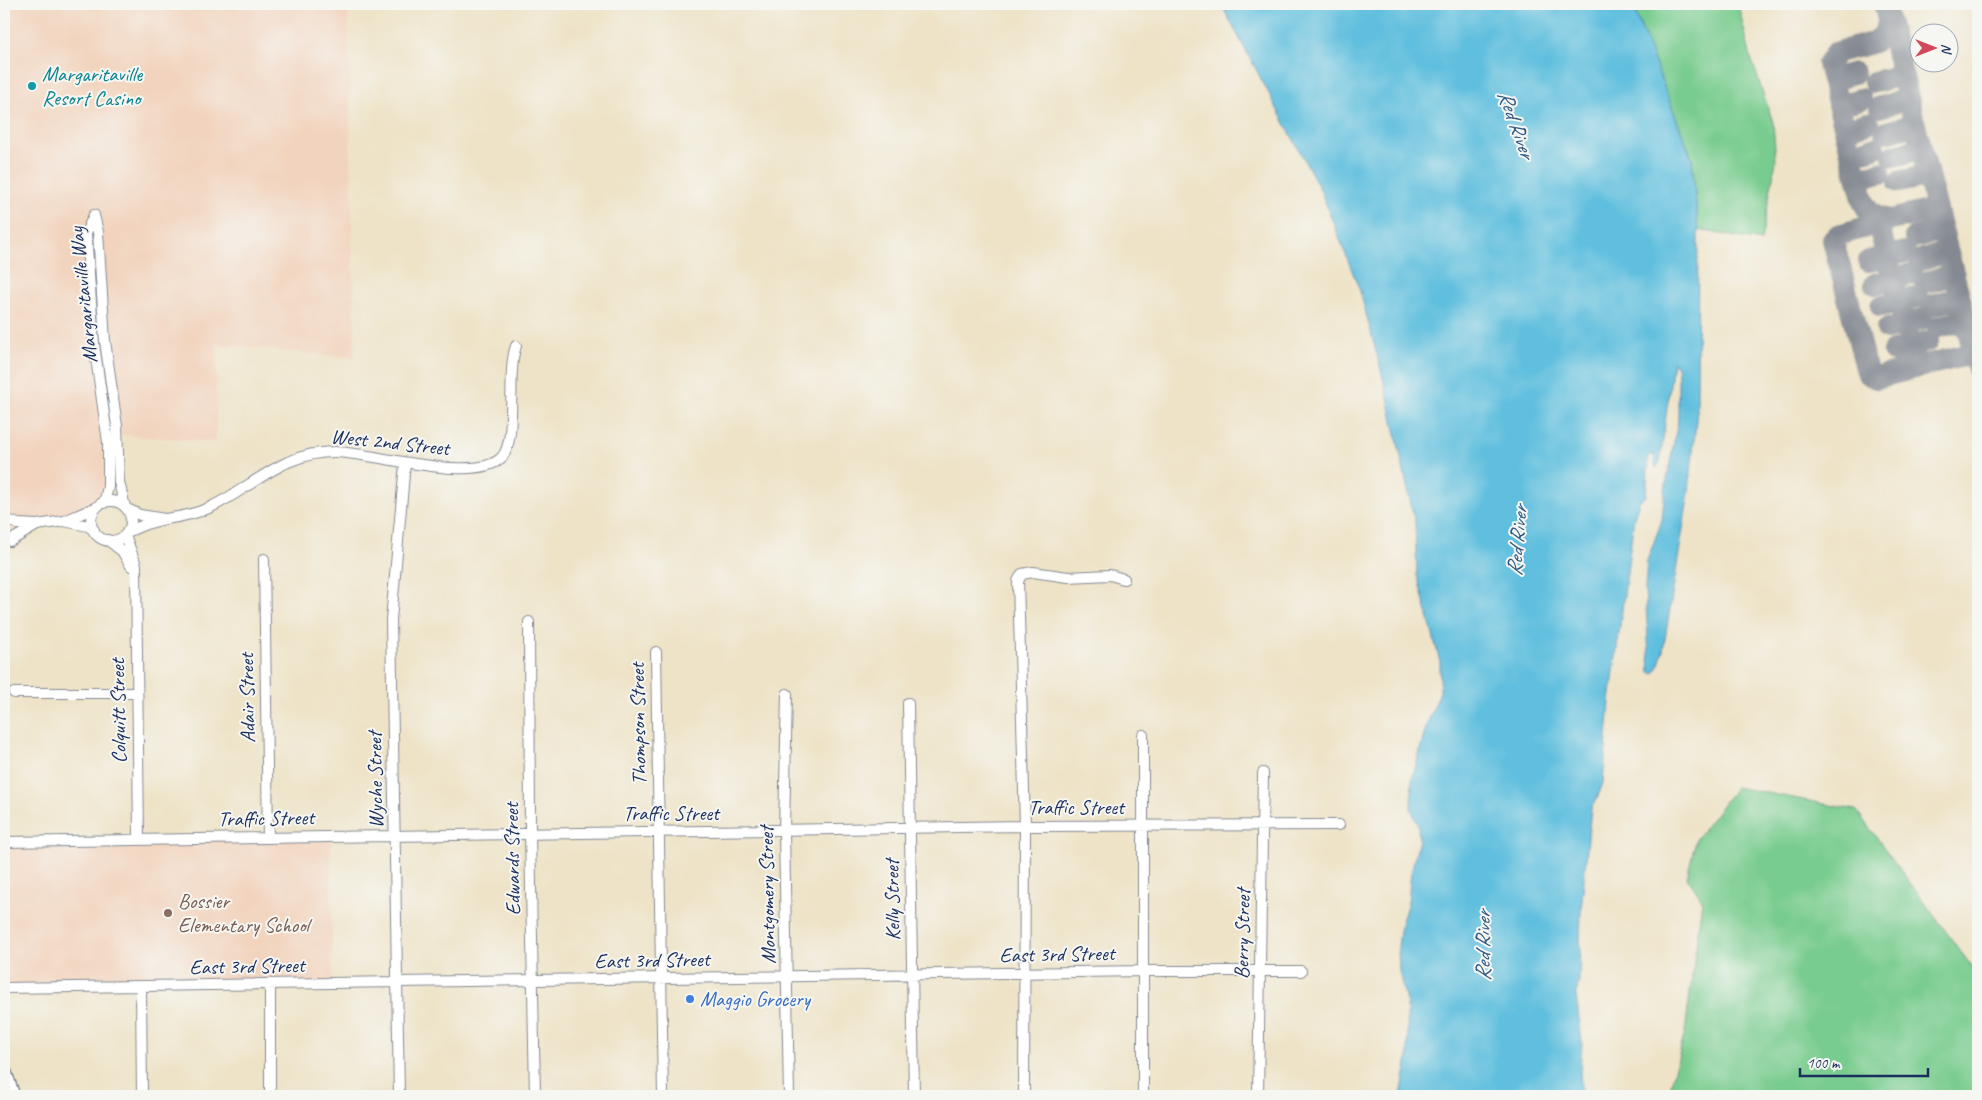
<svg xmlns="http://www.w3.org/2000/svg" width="1982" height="1100" viewBox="0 0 1982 1100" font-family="Caveat,sans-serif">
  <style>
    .built { fill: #f2d4be }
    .green { fill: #79cc8f; stroke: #4a7e76 }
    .water { fill: #60bfde; stroke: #3e779e }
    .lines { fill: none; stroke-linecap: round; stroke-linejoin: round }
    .taxiway { stroke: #848992; stroke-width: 22 }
    .minor-casing { stroke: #848992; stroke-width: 12 }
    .primary-casing { stroke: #848992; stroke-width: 18 }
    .minor { stroke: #fff; stroke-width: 10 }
    .primary { stroke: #fff; stroke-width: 15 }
    .culture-dot { fill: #0f9aa8; stroke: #f6f6f2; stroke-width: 2 }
    .education-dot { fill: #8d6e63; stroke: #f6f6f2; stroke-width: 2 }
    .shop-dot { fill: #3f7fe0; stroke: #f6f6f2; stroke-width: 2 }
    .labels { text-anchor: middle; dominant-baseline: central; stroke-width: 4; stroke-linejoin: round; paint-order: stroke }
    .culture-label { font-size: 21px; fill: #0d838f; stroke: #f6f6f2; text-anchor: start }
    .street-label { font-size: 21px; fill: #1b2f5e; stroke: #f6f6f2 }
    .education-label { font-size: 21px; fill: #785e54; stroke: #f6f6f2; text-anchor: start }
    .shop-label { font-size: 21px; fill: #366cbe; stroke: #f6f6f2; text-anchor: start }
    .water-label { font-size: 22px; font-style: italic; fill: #305a84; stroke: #f6f6f2 }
  </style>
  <rect width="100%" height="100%" fill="#f6f6f2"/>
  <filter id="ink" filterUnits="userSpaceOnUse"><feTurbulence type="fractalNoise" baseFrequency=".02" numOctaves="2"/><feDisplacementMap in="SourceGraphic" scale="10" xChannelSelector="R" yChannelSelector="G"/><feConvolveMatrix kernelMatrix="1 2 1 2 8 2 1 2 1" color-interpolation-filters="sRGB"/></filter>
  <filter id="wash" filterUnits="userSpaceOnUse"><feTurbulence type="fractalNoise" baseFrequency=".0096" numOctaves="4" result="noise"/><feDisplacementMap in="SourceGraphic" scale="20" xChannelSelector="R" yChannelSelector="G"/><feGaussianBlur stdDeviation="1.12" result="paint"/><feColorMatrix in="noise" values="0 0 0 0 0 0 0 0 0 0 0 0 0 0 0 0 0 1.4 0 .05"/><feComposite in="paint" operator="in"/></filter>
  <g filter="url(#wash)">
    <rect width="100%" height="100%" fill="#eee3c7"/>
    <path class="built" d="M4 4H348L355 358 217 344 216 442 104 434V484L103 493 97 502 77 512 30 521 14 519 4 512Z
      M331 836 332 984 4 988V842Z"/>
    <path class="green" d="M1632 4H1738L1751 58 1773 122 1776 161 1761 241 1698 230 1692 159Z
      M1736 787 1856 810 1978 975V1096H1668L1685 1032 1702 900 1687 877 1696 839Z"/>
    <path class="water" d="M1221 4H1632L1692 159 1698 230 1697 411 1689 492 1663 651 1658 668 1654 673 1650 672 1645 589 1647 561 1662 520 1665 490 1678 420V376L1677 367 1673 362 1660 462 1656 468 1654 455H1649L1646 496 1639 501 1634 518 1610 702 1603 783 1597 799 1591 808 1581 910 1579 980 1576 995 1582 1042 1580 1071 1582 1096H1401L1408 1057 1407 1006 1399 971 1398 947 1401 924 1408 902 1411 873 1419 839 1418 825 1411 809 1412 780 1427 724 1440 692V662L1417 575 1415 523 1387 393 1360 291 1320 189Z"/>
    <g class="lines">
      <path class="taxiway" d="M1884 4 1978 369
        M1888 21C1886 48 1855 45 1835 53L1828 64 1864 203C1869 215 1878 218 1891 220
        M1832 79 1854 73
        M1874 82 1902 75
        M1838 105 1861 99
        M1880 107 1908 99
        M1845 129 1868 123
        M1886 132 1915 124
        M1851 154 1874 148
        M1893 156 1921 149
        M1858 179 1880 173
        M1899 182 1928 175
        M1939 218 1932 212 1927 211 1883 222 1880 231 1916 364 1922 366 1967 355 1976 361
        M1880 231 1877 226 1873 225 1838 235 1833 240 1866 368 1868 374 1876 378 1922 366
        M1915 237 1942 230
        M1920 260 1948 252
        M1869 261 1905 252
        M1926 282 1954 275
        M1875 284 1911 274
        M1932 305 1959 298
        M1881 306 1917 297
        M1938 327 1965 320
        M1887 329 1922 319
        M1893 351 1928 341"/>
    </g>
  </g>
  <g filter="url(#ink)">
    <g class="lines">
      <g class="minor-casing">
        <path id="minor" d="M91 521a20 20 0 1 1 40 0a20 20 0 1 1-40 0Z
          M104 503 108 487V442L94 344 86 233 94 215 98 232 105 341 117 426 119 482 125 507
          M127 509 140 515 165 519 146 524 127 532
          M165 519C180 517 195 514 209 508 254 487 281 452 335 452 371 452 477 485 502 457 518 440 506 373 516 346
          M8 520 18 524 37 525 10 541
          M37 525 64 521
          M94 530 88 526 64 521 97 507
          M125 535 136 565 139 839
          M108 540 122 551 131 566
          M264 559 268 837
          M529 622 530 833 535 1096
          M656 652 663 1096
          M14 693H137
          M787 694 784 831 789 1096
          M908 703 914 1096
          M1143 735V1096
          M4 842 1025 826 1339 825
          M270 985V1096
          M141 986 142 1096
          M4 988 1144 971H1301
          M399 1096 391 620 405 463
          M1024 1096 1025 826 1018 581 1022 574 1033 572 1068 577 1110 575 1124 579
          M1258 1096 1263 773"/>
      </g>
      <g class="primary-casing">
        <path id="primary" d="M4 1073 12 1096"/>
      </g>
      <use href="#minor" class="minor"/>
      <use href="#primary" class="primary"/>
    </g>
  </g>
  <circle class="culture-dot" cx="32" cy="86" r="5"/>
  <circle class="education-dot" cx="168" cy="913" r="5"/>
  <circle class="shop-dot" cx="690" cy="999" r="5"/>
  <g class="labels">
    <g class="culture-label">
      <text x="42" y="74">Margaritaville<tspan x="42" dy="24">Resort Casino</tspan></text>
    </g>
    <g class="street-label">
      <text transform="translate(83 295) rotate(-96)">Margaritaville Way</text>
      <text transform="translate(390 442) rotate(6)">West 2nd Street</text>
      <text transform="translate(247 698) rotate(-91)">Adair Street</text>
      <text transform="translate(118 711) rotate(-91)">Colquitt Street</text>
      <text transform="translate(638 724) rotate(-91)">Thompson Street</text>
      <text transform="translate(375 780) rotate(-91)">Wyche Street</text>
      <text x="1076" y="807">Traffic Street</text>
      <text x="671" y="813">Traffic Street</text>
      <text transform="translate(266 818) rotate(-1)">Traffic Street</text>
      <text transform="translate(512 859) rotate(-91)">Edwards Street</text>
      <text transform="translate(767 895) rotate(-91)">Montgomery Street</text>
      <text transform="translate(892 900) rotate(-91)">Kelly Street</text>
      <text transform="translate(1242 934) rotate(-89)">Berry Street</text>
      <text transform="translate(1057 954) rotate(-1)">East 3rd Street</text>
      <text transform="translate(652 960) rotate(-1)">East 3rd Street</text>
      <text transform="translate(247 966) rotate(-1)">East 3rd Street</text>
    </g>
    <g class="education-label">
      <text x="178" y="901">Bossier<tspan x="178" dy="24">Elementary School</tspan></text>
    </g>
    <g class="shop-label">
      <text x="700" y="999">Maggio Grocery</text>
    </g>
    <g class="water-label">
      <text transform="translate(1516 124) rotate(70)">Red River</text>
      <text transform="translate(1517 541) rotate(-85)">Red River</text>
      <text transform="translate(1483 946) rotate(-90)">Red River</text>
    </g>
  </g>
  <rect width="1982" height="1100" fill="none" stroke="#f6f6f2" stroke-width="20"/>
  <g transform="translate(1934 48) rotate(90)"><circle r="24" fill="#f6f6f2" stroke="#9ea6b7"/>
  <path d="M0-4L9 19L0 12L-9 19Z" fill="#d1495b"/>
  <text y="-8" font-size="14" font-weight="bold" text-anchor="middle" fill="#1b2f5e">N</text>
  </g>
  <path d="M1800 1068v8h128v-8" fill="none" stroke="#1b2f5e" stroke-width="2.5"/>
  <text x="1807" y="1068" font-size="15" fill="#1b2f5e" stroke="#f6f6f2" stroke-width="4" paint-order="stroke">100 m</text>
</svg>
